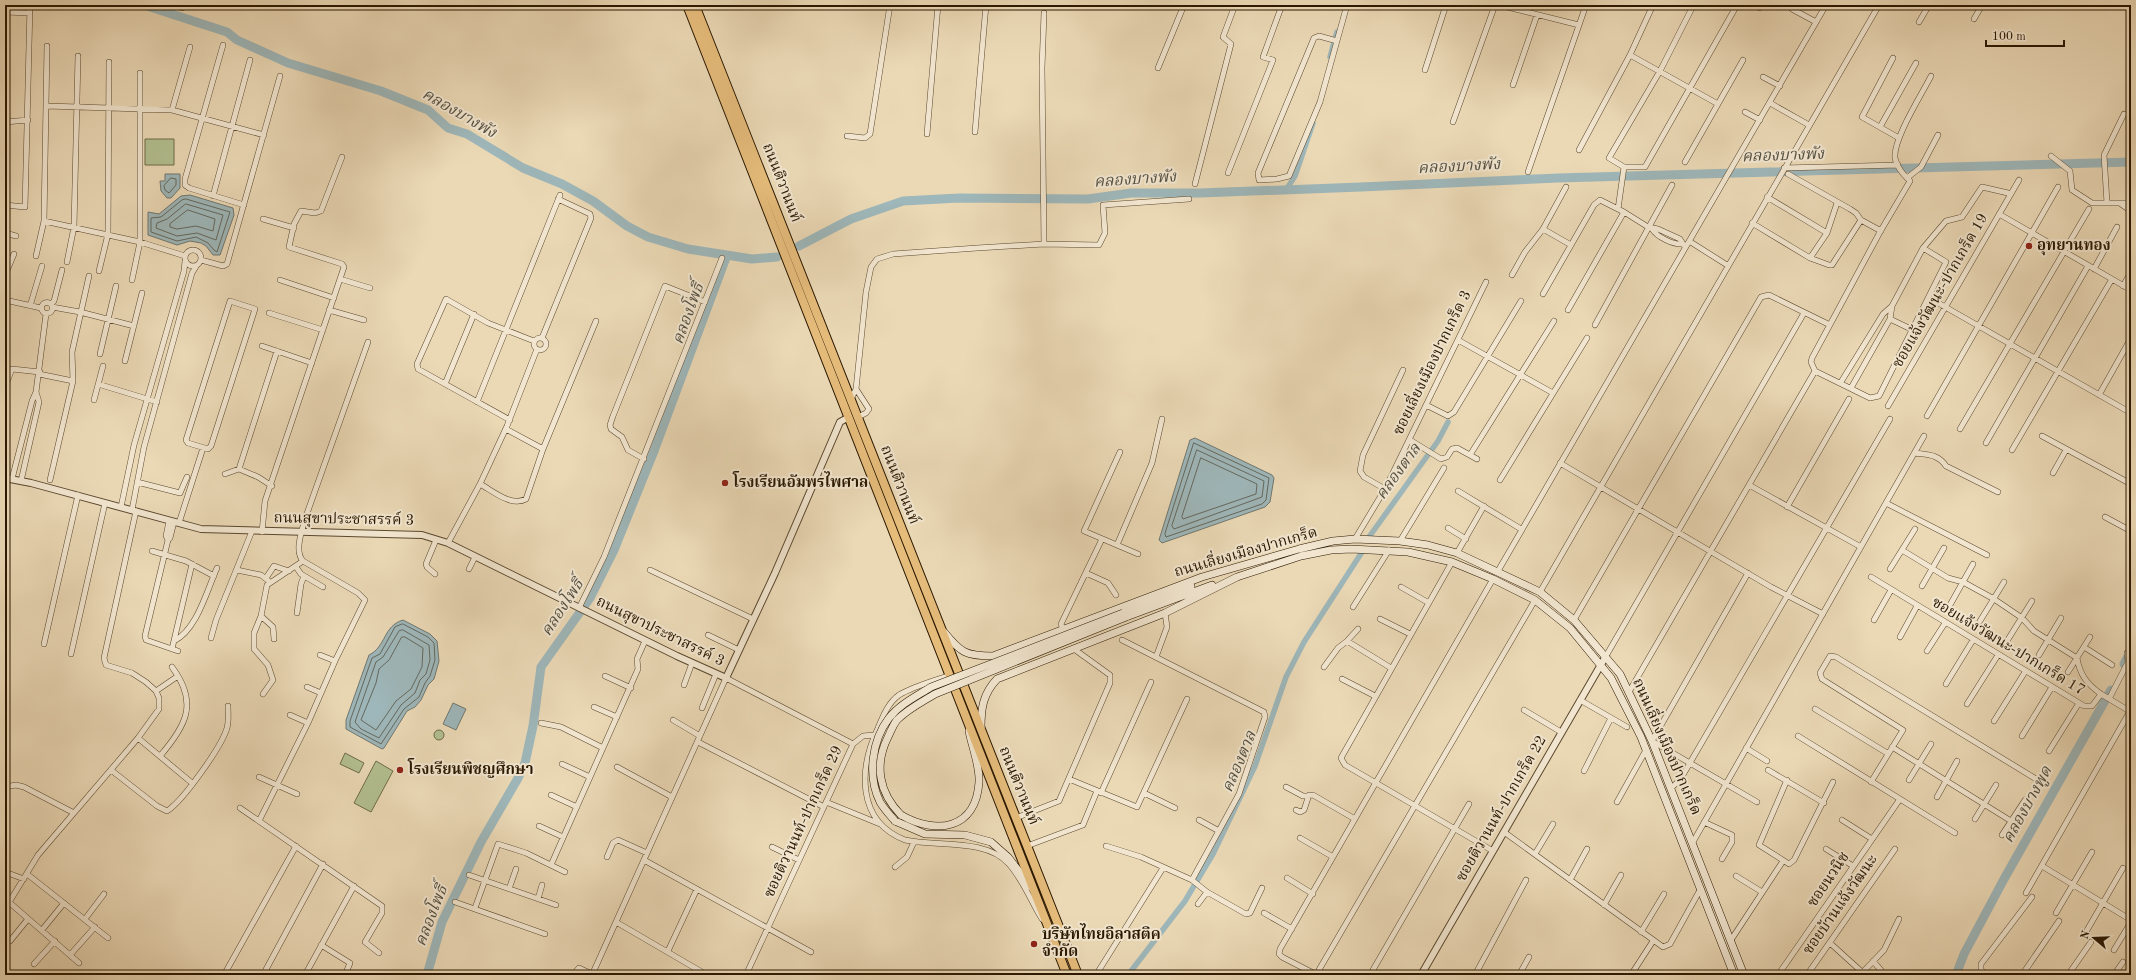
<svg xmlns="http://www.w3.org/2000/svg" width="2136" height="980" viewBox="0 0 2136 980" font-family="'Old Standard TT','Noto Serif Thai',serif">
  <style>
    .green { fill: #b3c091; stroke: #6e6c49 }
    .water { fill: #9eb7ba; stroke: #707770 }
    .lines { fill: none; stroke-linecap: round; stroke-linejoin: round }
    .shore { stroke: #64685e; stroke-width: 1 }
    .canal { stroke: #9eb7ba; stroke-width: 5.5 }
    .river { stroke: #9eb7ba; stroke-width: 9 }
    .minor-casing { stroke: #5a482e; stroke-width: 6 }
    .tertiary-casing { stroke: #5a482e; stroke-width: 8 }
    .secondary-casing { stroke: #2a1801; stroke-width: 8 }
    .primary-casing { stroke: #2a1801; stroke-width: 10 }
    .minor { stroke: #f2e6d0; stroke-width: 5 }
    .tertiary { stroke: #f2e6d0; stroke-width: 6 }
    .secondary { stroke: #f2e6d0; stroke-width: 7 }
    .primary { stroke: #e6bc7b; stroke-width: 8 }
    .secondary-bridge-casing { stroke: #2a1801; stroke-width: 8; stroke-linecap: butt }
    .secondary-bridge { stroke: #f2e6d0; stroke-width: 7 }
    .poi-dot { fill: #8f2418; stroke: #f2e6d0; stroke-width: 1.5 }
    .labels { text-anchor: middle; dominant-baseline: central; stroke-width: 4; stroke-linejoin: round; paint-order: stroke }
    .street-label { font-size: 15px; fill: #2a1801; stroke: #f2e6d0 }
    .poi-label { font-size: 15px; font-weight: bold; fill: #2a1801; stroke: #f2e6d0; text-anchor: start }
    .water-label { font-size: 16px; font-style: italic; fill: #535042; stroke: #f2e6d0 }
  </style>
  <rect width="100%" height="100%" fill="#ebd9b6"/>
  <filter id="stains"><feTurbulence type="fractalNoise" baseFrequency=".005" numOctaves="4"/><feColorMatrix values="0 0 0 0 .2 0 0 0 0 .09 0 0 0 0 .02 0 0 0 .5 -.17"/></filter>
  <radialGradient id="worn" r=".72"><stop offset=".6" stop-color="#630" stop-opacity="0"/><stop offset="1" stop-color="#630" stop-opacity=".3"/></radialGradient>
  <path class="green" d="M145 139H174V165H145Z
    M434 735a5 5 0 1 1 10 0a5 5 0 1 1-10 0Z
    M345 753 364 763 359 773 340 764Z
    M376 761 393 771 371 812 354 803Z"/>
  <path class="water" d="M165 174H180V188L171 198H167L161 191 160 181H165Z
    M190 195 233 208 234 215 220 255H213L206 246 201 243 190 241 177 245 148 235V212L159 214 181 196Z
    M1195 438 1272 475 1274 478 1270 502 1265 507 1162 543 1159 540 1190 440Z
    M403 620 430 634 437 641 439 661 434 679 428 685 421 700 415 707 407 711 384 748 382 749 346 729V720L369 655C386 647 383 626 403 620Z
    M453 703 466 709 456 730 443 724Z"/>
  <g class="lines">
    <path class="shore" d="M171 178 176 179V185L169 193 165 190 164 186Z
      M186 199 230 212 217 252 214 250 208 243 196 237 177 241 151 232V218L161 217 182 200Z
      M186 204 223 215 216 240 197 233 177 236 156 228 157 223 167 219Z
      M188 210 215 219 213 231 196 226 177 229 170 227V224Z
      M1194 443 1269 478 1266 500 1262 504 1166 537 1165 534Z
      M1197 450 1264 481 1262 497 1174 529 1172 526Z
      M1201 458 1257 484 1256 494 1183 519 1182 517Z
      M403 624 428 637 434 643 435 660 430 676 425 683 419 697 404 709 381 744 350 727V721L372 658 380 654 395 627Z
      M403 630 429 645 430 660 426 674 420 680 415 693 401 705 379 738 361 729 355 722 376 662 383 657 399 631Z
      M402 637H405L423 648 422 667 411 689 396 701 376 730 361 720 376 683 379 669 389 660Z"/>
    <path class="canal" d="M1330 57 1337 32
      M1286 190 1295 176 1313 123
      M1369 537 1438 441 1448 422
      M1128 975 1185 901 1213 854 1255 766 1286 677 1304 642 1362 552"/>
    <path class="river" d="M144 5 227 32 237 40 288 63 381 91 428 110 448 128 467 134 523 168 562 184 593 201 627 226 648 237 688 249 752 259 777 257
      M799 246 851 219 903 201 959 198 1088 199 1131 193H1200L1361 187 1558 178 2131 162
      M2124 664 2131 651
      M427 975 442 922 481 842 517 780 525 763 533 726 541 667 590 598 614 550 654 451 727 255
      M1956 975 1964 954 2004 879 2111 690"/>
    <g class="minor-casing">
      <path id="minor" d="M173 5 182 8 183 5
        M1499 5 1579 25
        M1754 5 1760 8 1762 5
        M1792 9 1816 22
        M1691 10 1660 71 1609 158 1624 167H1645L1737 5
        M5 12 30 13
        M1974 19 1982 5
        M1919 22 1929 5
        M1337 41 1319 36 1314 38 1258 173 1259 180 1277 179 1289 176 1320 102 1347 5
        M223 45 185 179V185L189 188 244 205
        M1630 55 1718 104
        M1893 58 1862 117 1899 138
        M1158 68 1184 5
        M1425 70 1446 5
        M1763 77 1780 86
        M1513 85 1537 15
        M1770 103 1809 125
        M47 106 172 110 264 135
        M172 110 190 47
        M1745 112 1760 120
        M5 122 28 120
        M1453 122 1495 5
        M1880 127 1916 63
        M975 132 986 5
        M927 134 938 5
        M847 136 865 138 870 134 890 5
        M1579 150 1630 55 1653 5
        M2051 156 2070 171 2072 190 2092 203H2131
        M1685 162 1743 60
        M1784 168 1898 165
        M1528 172 1586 5
        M1228 173 1273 60 1263 57 1282 5
        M1788 174 1850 209 1856 213 1861 220 1881 231
        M1907 178 1921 167 1938 135
        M1195 184 1231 44 1223 37 1235 5
        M213 196 250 60
        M1767 197 1827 233
        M2107 203 2104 155 2124 114
        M2121 204 2131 211
        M5 205 25 207 30 5
        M1618 209 1624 167
        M1999 214 2131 290
        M263 219 294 228
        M44 221 140 242 185 256
        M1752 223 1810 258 1829 265H1832L1861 220
        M1543 229 1571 245
        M1652 229C1657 237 1673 245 1683 244
        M5 233 16 236
        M1689 241 1727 265
        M1044 244 1042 68 1044 13
        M1923 248 1946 262 1879 396 1870 398 1815 371 1811 362 1812 358 1880 232 1910 181C1904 175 1897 168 1895 158 1893 139 1922 94 1931 76
        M185 258a8 8 0 1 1 16 0a8 8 0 1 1-16 0Z
        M36 256 44 221 47 46
        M1810 258 1827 233 1837 203
        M201 260 223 266 227 264 280 76
        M67 262 74 227 78 56
        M2094 269 2117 227
        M99 271 108 234 109 62
        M5 275 14 254
        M1512 275 1525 252 1543 229 1566 187
        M340 279 370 288
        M132 280 140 242V73
        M280 280 334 298
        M2123 286 2131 272
        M1543 294 1594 205 1600 200 1624 212 1648 227 1658 229 1680 239 1685 247
        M5 300 41 308
        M1933 300 2131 413
        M230 301 255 309 211 446 208 449 188 443 186 440Z
        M41.5 308a5.5 5.5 0 1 1 11 0a5.5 5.5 0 1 1-11 0Z
        M51 304 54 301 62 270
        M30 306 42 266
        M52 307 80 312 134 326
        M329 310 364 320
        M1568 310 1624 212
        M269 313 323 330
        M1890 319 1913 330
        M1595 325 1672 185
        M534 344a6 6 0 1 1 12 0a6 6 0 1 1-12 0Z
        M542 338 591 218 590 214 558 199
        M1458 340 1553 393
        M262 346 312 363
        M100 354 116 286
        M125 361 142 293
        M39 374 73 381
        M1841 382 1883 314 1892 306
        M98 384 157 402
        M445 384 474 314
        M5 387 12 369 40 372
        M1851 388 1890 319 1892 306 1923 248 1946 221 1962 217 1982 187 2008 193
        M856 389 869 409 866 413 858 417
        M2099 395 2131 338
        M851 399 856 389 866 292 871 267 877 259 893 254 977 248 1044 244 1099 245 1105 233 1103 205 1189 199
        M94 400 103 366
        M477 402 560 195
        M1426 405 1448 416 1454 412 1521 301
        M1888 406 2019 180
        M1927 416 2058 187
        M510 420 418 369 417 364 446 299 488 323 534 341
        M1960 429 2089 209
        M2042 436 2131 484
        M1410 440 1441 459 1447 457 1452 449 1457 448 1477 459
        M1986 443 2088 266
        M543 449 596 321
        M2012 450 2112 279
        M1120 452 1084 531 1138 554
        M1915 453C1928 455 1938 454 1946 466L1998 492
        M1470 455 1554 321
        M644 459 628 450 622 437 611 429 610 425 613 416 665 286 705 302
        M1560 463 1771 587 1823 614
        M239 469 277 351
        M2053 473 2066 450
        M225 474 239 469 258 477 272 486
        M12 479 32 401 36 392 46 314
        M50 480 73 381 72 352 89 276
        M1500 480 1587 338
        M21 481 39 402 36 392
        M137 482 180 493 187 477
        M480 484C493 491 511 507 526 499L543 449 506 429
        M1749 485 1861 547
        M1385 489 1364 477 1360 471 1363 455 1403 370
        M1458 491 1521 529
        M1886 503 1987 555
        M121 507 134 445 184 271 185 261
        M1787 507 1849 399
        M132 510 144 447 192 273 197 265
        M2105 517 2131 531
        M174 522 170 538 168 540 145 636 146 640 149 641 178 651
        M179 523 203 448
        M1448 528 1466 539
        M262 532 265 501 344 267 342 264 289 247 294 224 301 211 315 213 321 211 342 157
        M1355 539 1385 489 1486 282
        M168 540 166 536 169 521
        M1400 541 1444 468
        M448 543 480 484 507 426 537 349
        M1117 545 1152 463 1162 419
        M1902 550 1948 578 1963 582 1994 599 2022 618 2034 631 2077 658C2080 675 2087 684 2101 694
        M152 551 186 561 214 576
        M1457 553 1484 506
        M1452 562 1341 758 1345 765 1493 851
        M296 567 301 574 323 587
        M469 569 475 557
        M1890 569 1915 529
        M237 570 261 575 270 582
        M650 570 753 619
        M1498 571 1826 5
        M1086 573 1108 583 1116 595
        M1748 573 1652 741 1757 802
        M435 574 427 567 426 564 436 540
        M1871 577 2084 706H2092L2101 694 2131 712
        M266 578 274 566 289 571
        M1922 586 1944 548
        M1401 587 1429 603
        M1540 592 1879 5
        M1950 605 1973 564
        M1353 607 1389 550
        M579 608 604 557 722 258
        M297 613 301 584 304 576
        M261 616 254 633V649L268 665 273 680 263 694
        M1380 619 1410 634
        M1574 620 1761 297 1769 295 1828 324
        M1874 620 1891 590
        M1980 621 2004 582
        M1063 629 1061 624 1102 539
        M708 635 739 650
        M1900 637 1917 606
        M211 638 216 620 252 531
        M274 639 273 627 261 616 267 585 303 561
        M1122 640 1264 712 1265 717 1239 794 1192 880
        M174 641C197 630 207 590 217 568
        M1347 641 1358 629
        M2007 641 2032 601
        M44 644 78 495
        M2084 647 2112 665
        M172 649 192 564
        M1927 651 1945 623
        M71 654 105 503
        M320 655 335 661
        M2039 655 2061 618
        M1606 656 1804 313
        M1156 657 1167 627 1165 613
        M1324 667 1338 648 1347 641 1391 668
        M2068 672 2090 637
        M950 675C934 681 914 686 899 695 888 703 883 716 878 728 859 768 856 821 905 840 937 847 986 838 1009 864 1023 880 1031 901 1042 919
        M605 676 631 688
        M1342 679 1375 696
        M1946 684 1973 640
        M684 685 692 663
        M307 687 321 693
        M156 691 178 676
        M1629 692 1815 371
        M2109 699 2128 662 2127 653
        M1580 700 1627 727
        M1967 704 1998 655
        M594 707 617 717
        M702 708 716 674
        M1815 709 1887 753
        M1524 710 1561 732
        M290 715 308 723
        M673 720 700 736
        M1994 721 2025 672
        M541 723 561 727 603 748
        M1798 736 1955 833
        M2022 736 2052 687
        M138 738 192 783
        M698 742 824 807
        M1892 747 2011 821
        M1746 748 1767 761
        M2049 751 2079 703
        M160 756C186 726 199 703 172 667
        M562 764 590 777
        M617 767 672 797
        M111 770 157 806 167 811C183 801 222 746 227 728 229 721 228 713 228 706
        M1768 770 1824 803
        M1584 771 1611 718
        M259 777 297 794
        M1069 779 1137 807 1187 699
        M1787 780 1759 845 1789 864 1794 860 1833 782
        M1909 780 1931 744
        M1871 782 1903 730 1822 679 1820 673 1830 656 1836 657 2036 779
        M5 787 16 785 24 787 74 813
        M1286 787 1303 796 1313 795 1355 819
        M1671 788 1680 780 1890 419
        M1101 793 1151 682
        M1144 793 1175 808
        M551 795 577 807
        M1937 797 1957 761
        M826 802 880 824
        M1617 802 1646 750
        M240 808 382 906V913L365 942 379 953
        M1296 810 1300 812 1304 810 1309 795
        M1016 818 1059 801 1110 683V675L1074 649
        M1975 819 1996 785
        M1199 820 1219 831
        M1842 820 1872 839
        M259 821 308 723 335 661 365 600 358 593 303 561C294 551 302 531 305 519L368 342
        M1704 822 1732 835V842L1722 859
        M539 826 563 837
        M1504 832 1663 947 1670 944 1700 890
        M2002 835 2025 800
        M1300 838 1333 857
        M1693 842 1924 436
        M1027 846 1083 825 1097 791
        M1106 846 1141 857 1192 880 1207 892 1246 914 1250 913 1262 888
        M772 847 799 860
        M1826 849 1853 866
        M1535 854 1553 824
        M607 857 613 843 618 840 647 853
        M644 860 811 952
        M551 865 638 669 637 659 645 641
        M2042 866 2131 920
        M895 867 907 857 914 842
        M5 872 24 879
        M27 874 108 938
        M469 875 556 905
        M1736 876 1762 892
        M1287 878 1313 894
        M1570 880 1587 849
        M509 889 516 869
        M2026 893 2130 711
        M538 899 542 885
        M455 902 545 934
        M10 903 79 963
        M1198 904 1207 892
        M1604 905 1621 875
        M475 908 498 844 526 853 565 872
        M5 909 38 855 138 738 159 709V698L156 691 146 682 132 673 106 665 104 658 136 511
        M1264 913 1292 929
        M2056 913 2092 852
        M85 919 104 894
        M616 922 707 975
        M42 930 64 903
        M1641 932 1664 894
        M2086 932 2123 868
        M1731 940 1783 861
        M10 941 28 919
        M1830 943 1862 972
        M321 945 350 963 345 975
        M2114 950 2131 922
        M668 951 697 889
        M70 955 95 927
        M1873 961 1885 975
        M34 964 55 941
        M224 975 296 846
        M263 975 323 864
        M305 975 354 886
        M573 975 579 968 594 975
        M592 975 726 678 853 744
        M746 975 853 744 863 736 874 735
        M1096 975 1163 868
        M1316 975 1535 600
        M1317 975 1282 957 1279 954 1280 949 1493 579
        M1370 975 1469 804
        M1475 975 1526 880
        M1519 975 1529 957
        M1631 975 1653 941
        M1778 975 1900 799
        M1807 975 1895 849
        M1860 975 1884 950 1899 919
        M1987 975 1981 970V964L2032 897
        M2022 975 2059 921
        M2068 975 2091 942
        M2114 975 2123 962"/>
    </g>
    <g class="tertiary-casing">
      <path id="tertiary" d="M5 478 31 483 201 529 422 535 448 543 677 656 726 678 775 573 840 422 849 417
        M1421 975 1606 656"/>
    </g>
    <g class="secondary-casing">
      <path id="secondary" d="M1123 613 1191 586
        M1126 617 1212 585
        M944 632C961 653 966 656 993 656L1202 577 1299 549 1333 541 1355 539 1400 541 1428 545 1457 553 1540 592 1574 620 1620 674 1652 741 1744 975
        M981 728C981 708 983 694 997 679L1165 613 1237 577 1301 556 1331 550 1351 549 1408 552 1452 562 1493 579 1535 600 1570 628 1611 678 1641 737 1734 975
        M901 815C936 835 976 830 979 782 980 766 972 747 969 731
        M895 821 925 834 965 835 991 842 1008 857 1031 887"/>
    </g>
    <g class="primary-casing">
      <path id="primary" d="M687 5 1067 975
        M695 5 1078 975"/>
    </g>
    <use href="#minor" class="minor"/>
    <use href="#tertiary" class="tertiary"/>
    <use href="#secondary" class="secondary"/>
    <use href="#primary" class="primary"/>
    <g class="secondary-bridge-casing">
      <path id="secondary-bridge" d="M901 815C879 793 874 765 888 737 891 731 893 725 897 720 908 709 922 702 935 694L1126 617
        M895 821C890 815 884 809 880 802 867 776 872 740 889 718 900 704 917 696 931 687L1123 613"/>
    </g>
    <use href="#secondary-bridge" class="secondary-bridge"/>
  </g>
  <g class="poi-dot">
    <circle cx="2029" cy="246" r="4"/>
    <circle cx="725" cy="483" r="4"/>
    <circle cx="400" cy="770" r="4"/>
    <circle cx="1034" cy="944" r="4"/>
  </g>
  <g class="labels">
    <g class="street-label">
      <text transform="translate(781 183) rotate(69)">ถนนติวานนท์</text>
      <text transform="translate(1941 291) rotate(-60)">ซอยแจ้งวัฒนะ-ปากเกร็ด 19</text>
      <text transform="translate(1433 363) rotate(-64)">ซอยเลี่ยงเมืองปากเกร็ด 3</text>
      <text transform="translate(899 485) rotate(69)">ถนนติวานนท์</text>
      <text transform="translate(344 520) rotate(1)">ถนนสุขาประชาสรรค์ 3</text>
      <text transform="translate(1246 553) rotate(-16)">ถนนเลี่ยงเมืองปากเกร็ด</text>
      <text transform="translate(660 632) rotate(26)">ถนนสุขาประชาสรรค์ 3</text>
      <text transform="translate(2008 647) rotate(31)">ซอยแจ้งวัฒนะ-ปากเกร็ด 17</text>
      <text transform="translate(1666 747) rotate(66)">ถนนเลี่ยงเมืองปากเกร็ด</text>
      <text transform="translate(1018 786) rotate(68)">ถนนติวานนท์</text>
      <text transform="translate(1502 809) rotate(-60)">ซอยติวานนท์-ปากเกร็ด 22</text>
      <text transform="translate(804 822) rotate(-65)">ซอยติวานนท์-ปากเกร็ด 29</text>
      <text transform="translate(1829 880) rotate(-56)">ซอยนวนิช</text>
      <text transform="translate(1841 905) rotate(-55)">ซอยบ้านแจ้งวัฒนะ</text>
    </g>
    <g class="poi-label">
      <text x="2037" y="246">อุทยานทอง</text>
      <text x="733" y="483">โรงเรียนอัมพรไพศาล</text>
      <text x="408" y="770">โรงเรียนพิชญศึกษา</text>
      <text x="1042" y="935">บริษัทไทยอิลาสติค<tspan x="1042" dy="17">จำกัด</tspan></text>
    </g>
    <g class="water-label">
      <text transform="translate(459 114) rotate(30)">คลองบางพัง</text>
      <text transform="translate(1783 156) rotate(-2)">คลองบางพัง</text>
      <text transform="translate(1459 167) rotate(-3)">คลองบางพัง</text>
      <text transform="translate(1135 180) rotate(-4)">คลองบางพัง</text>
      <text transform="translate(689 314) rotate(-70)">คลองโพธิ์</text>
      <text transform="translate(1399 472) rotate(-54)">คลองตาล</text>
      <text transform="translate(563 608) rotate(-57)">คลองโพธิ์</text>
      <text transform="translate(1240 762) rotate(-67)">คลองตาล</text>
      <text transform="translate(2028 805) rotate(-61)">คลองบางพูด</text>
      <text transform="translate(432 916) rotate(-69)">คลองโพธิ์</text>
    </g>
  </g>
  <rect width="2136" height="980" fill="none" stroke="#ebd9b6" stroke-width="20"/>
  <rect x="6" y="6" width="2124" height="968" fill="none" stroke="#2a1801" stroke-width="2"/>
  <rect x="10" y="10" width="2116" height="960" fill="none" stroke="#2a1801"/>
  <g transform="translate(2094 938) rotate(289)" stroke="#f2e6d0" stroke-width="3" paint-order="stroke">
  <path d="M0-3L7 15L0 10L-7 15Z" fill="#2a1801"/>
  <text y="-6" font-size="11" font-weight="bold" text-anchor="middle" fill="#2a1801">N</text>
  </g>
  <path d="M1986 40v6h78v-6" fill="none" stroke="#2a1801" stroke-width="2"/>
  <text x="1992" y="40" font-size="12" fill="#2a1801" stroke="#f2e6d0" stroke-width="3" paint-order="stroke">100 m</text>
  <rect width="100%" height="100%" filter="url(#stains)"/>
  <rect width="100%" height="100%" fill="url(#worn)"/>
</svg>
